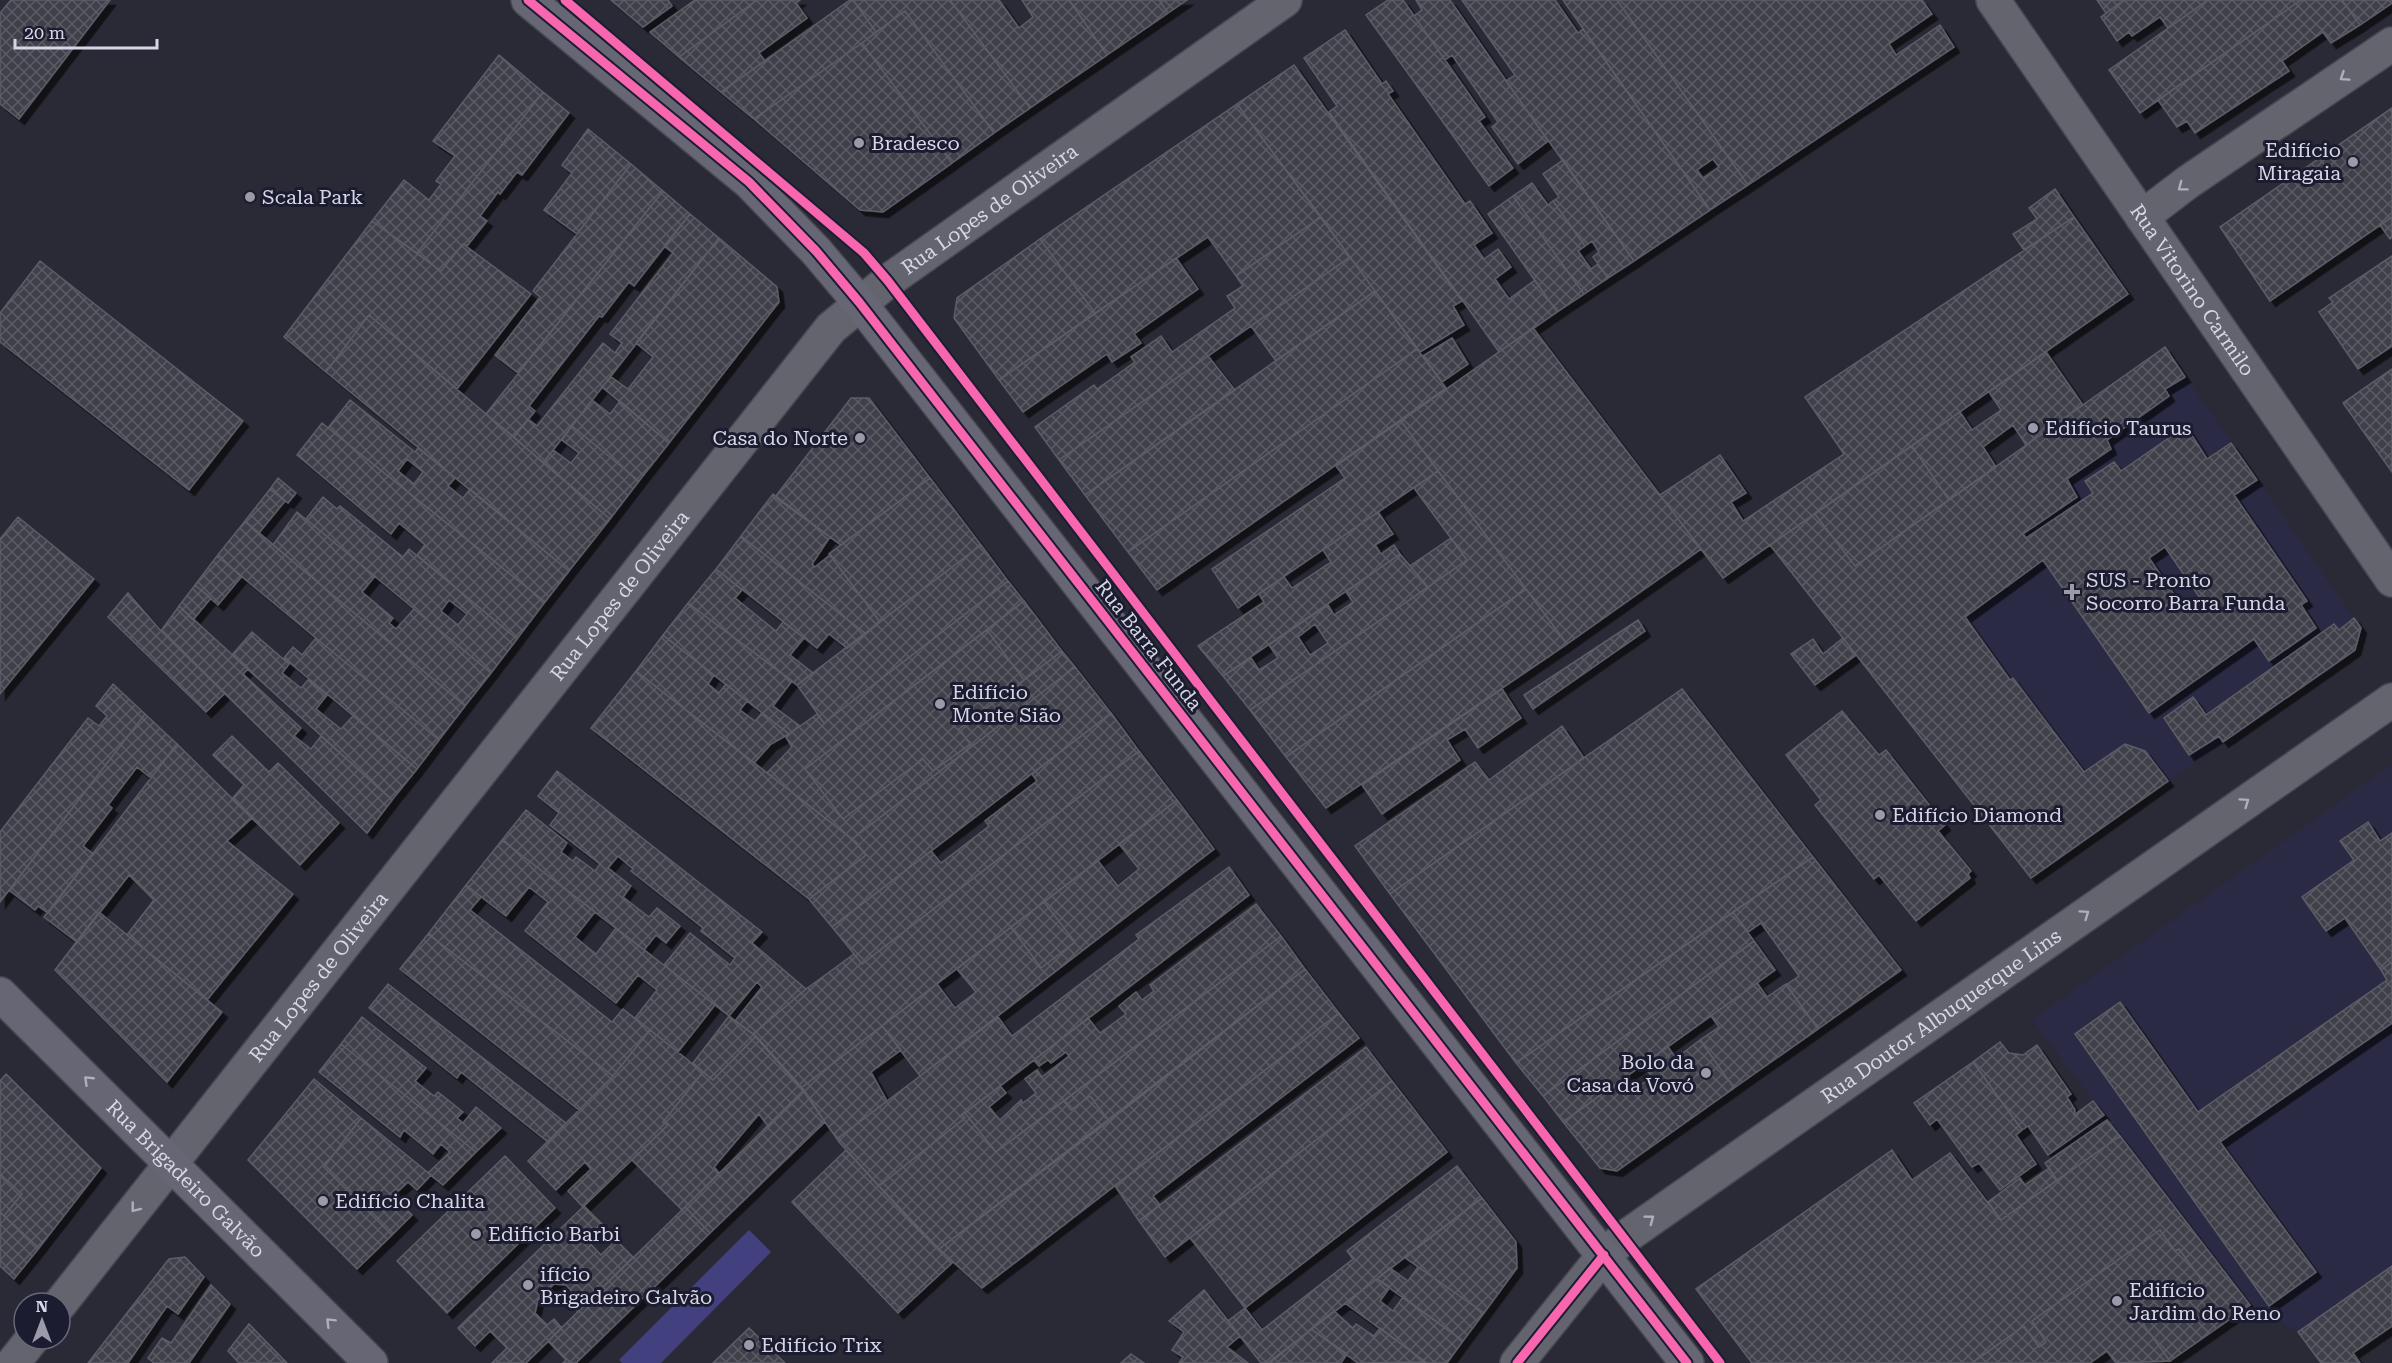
<svg xmlns="http://www.w3.org/2000/svg" width="2392" height="1363" viewBox="0 0 2392 1363" font-family="'Roboto Serif',serif">
  <style>
    .built { fill: #2a2a44 }
    .water { fill: #43407f }
    .building { fill: url(#building-cross-hatch); stroke: #5d5d68; stroke-width: 1.5; fill-rule: evenodd; filter: url(#shadow) }
    .lines { fill: none; stroke-linecap: round; stroke-linejoin: round }
    .street-casing { stroke: #464751; stroke-width: 36 }
    .secondary-casing { stroke: #464751; stroke-width: 36 }
    .street { stroke: #64646f; stroke-width: 33 }
    .secondary { stroke: #666674; stroke-width: 33 }
    .cycleway-casing { stroke: #1c1c31; stroke-width: 13 }
    .cycleway { stroke: #f766af; stroke-width: 9 }
    .oneway { stroke: #aeafbc }
    .oneway2 { stroke: #afafbe }
    .poi-dot { fill: #9a9aa8; stroke: #1c1c31; stroke-width: 2 }
    .labels { text-anchor: middle; dominant-baseline: central; stroke-width: 6; stroke-linejoin: round; paint-order: stroke }
    .poi-label { font-size: 20px; fill: #d6d7e6; stroke: #1c1c31; text-anchor: start }
    .street-label { font-size: 20px; fill: #d6d7e6; stroke: #1c1c31 }
  </style>
  <defs>
    <pattern id="building-cross-hatch" width="8" height="8" patternUnits="userSpaceOnUse" patternTransform="scale(1.5)"><rect width="8" height="8" fill="#41414b"/><path d="M0 0l8 8M0 8l8-8" fill="none" stroke="#5c5c65"/></pattern>
    <filter id="shadow"><feDropShadow dx="5.5" dy="5.5" stdDeviation="0" flood-color="#0009"/></filter>
  </defs>
  <rect width="100%" height="100%" fill="#2a2a36"/>
  <path class="built" d="M2165 347 2361 628 2355 650 2031 878 1770 545 1815 514 1855 566Z
    M2392 764V1268L2298 1332 2250 1305 2032 1020Z"/>
  <path class="water" d="M749 1230 771 1252 661 1363H622L619 1360Z"/>
  <path class="building" d="M11 0H110L19 119 0 104V13Z
    M611 0H668L672 6 643 27Z
    M695 0H757L679 57 650 32Z
    M757 0H800L796 3 807 18 759 53 765 61 721 92 679 57Z
    M850 0H853L876 32 862 43 754 119 721 92Z
    M853 0H950L1030 108 994 133 905 11 876 32Z
    M950 0H999L1019 28 1033 17 1022 0H1069L1107 55 1030 108Z
    M1069 0H1159L1168 13 1107 55Z
    M1159 0H1187L1168 13Z
    M1388 0H1403L1485 117 1479 121 1513 168 1489 186 1366 15Z
    M1416 0H1450L1548 141 1518 164 1492 127 1498 122 1452 55 1445 60 1414 16 1422 10Z
    M1462 0H1555L1578 33 1583 29 1710 210 1634 261 1506 81 1515 75Z
    M1563 0H1617L1748 185 1710 210ZM1713 159 1719 167 1703 178 1697 170Z
    M1617 0H1922L1932 14 1889 44 1896 55 1940 25 1954 47 1748 185Z
    M2097 0H2124L2106 13Z
    M2124 0H2208L2168 28 2160 17 2132 36 2129 32 2117 41 2101 17Z
    M2208 0H2301L2140 113 2109 70Z
    M2301 0H2342L2360 25 2331 43 2323 32 2282 61 2289 71 2195 133 2187 121 2177 127 2158 100Z
    M2342 0H2392V3L2360 25Z
    M905 11 994 133 952 163 862 43Z
    M1345 30 1382 84 1386 81 1393 91 1388 94 1465 204 1470 201 1492 233 1474 245 1484 259 1498 249 1511 267 1495 279 1509 299 1535 280 1557 312 1499 352 1329 112 1337 106 1304 58Z
    M862 43 952 163 883 212 860 210 754 119Z
    M499 55 543 92 417 253 372 221 404 180 429 200 441 184 436 181 455 156 433 141Z
    M1294 65 1462 301 1453 306 1464 325 1420 352 1237 104Z
    M543 92 569 113 522 175 517 172 500 194 498 192 480 216 487 221 467 246 463 244 441 271 417 253Z
    M1237 104 1321 217 1236 276 1208 237 1095 313 1040 239Z
    M2392 108V217L2270 301 2220 227Z
    M588 129 631 164 577 234 544 210 572 173 562 165Z
    M1563 160 1634 261 1608 278 1593 257 1599 252 1592 241 1585 246 1553 201 1559 197 1543 174Z
    M631 164 663 191 518 373 495 355 540 297 533 291Z
    M1532 183 1548 205 1553 201 1585 246 1578 251 1591 269 1598 264 1608 278 1584 294 1513 196Z
    M2055 189 2074 217 2024 250 2013 234 2037 219 2029 208Z
    M663 191 690 214 634 286 629 282 602 317 599 316 529 406 535 411 514 437 486 414Z
    M1513 196 1584 294 1557 312 1488 214Z
    M690 214 719 238 543 463 514 437 528 419 537 426 603 343 615 353 622 343 610 334 673 253 664 246Z
    M1321 217 1350 257 1059 460 1035 427 1094 385 1097 389 1135 362 1131 357 1161 336 1172 352 1235 308 1227 296 1243 286 1236 276Z
    M2074 217 2128 294 1723 578 1660 495 1720 455 1746 493 1731 502 1743 521 1844 454 1805 397Z
    M2392 217V238L2390 239 2380 225Z
    M372 221 441 271 463 244 531 294 457 389 369 315 326 372 284 337Z
    M719 238 777 287 779 302 669 443 602 387 611 377 628 389 653 357 636 343Z
    M1040 239 1095 313 999 380 954 318 957 298Z
    M2392 256V346L2358 369 2319 312 2333 302 2329 298Z
    M1350 257 1375 291 1276 361 1251 326Z
    M1176 258 1198 289 1134 334 1141 343 1112 362 1107 354 1023 412 999 380Z
    M40 261 243 421 189 490 0 342V313Z
    M1375 291 1417 349 1128 552 1085 495Z
    M369 315 610 519 569 571 326 372Z
    M1533 328 1701 549 1567 644 1401 421Z
    M1452 338 1468 364 1442 382 1423 356Z
    M2165 347 2185 377 2165 389 2169 396 2107 440 2111 449 2067 479 2077 497 2023 534 2026 538 2093 493 2085 481 2114 462 2121 471 2186 426 2207 459 2231 443 2257 480 2234 495 2307 601 2301 605 2316 628 2269 661 2254 639 2149 713 2043 560 1965 617 2010 680 2013 678 2084 772 2125 744 2145 751 2168 781 2031 878 1770 545 1815 514 1855 566ZM2165 547 2200 598 2184 609 2149 558Z
    M1417 349 1446 388 1157 590 1128 552Z
    M2046 352 2083 405 2026 445 2013 425 1983 447 1996 467 1949 500 1912 446 1960 412 1972 430 2001 410 1989 392Z
    M1208 356 1235 390 1085 495 1059 460Z
    M2392 369V472L2343 403Z
    M851 398H869L930 478 841 545 775 497Z
    M350 400 415 452 418 448 455 478 448 486 463 498 470 489 569 571 545 602 328 428ZM407 459 423 472 414 484 398 471Z
    M592 400 610 414 620 401 669 443 639 481 572 426Z
    M1401 421 1438 471 1238 608 1212 569 1345 478 1336 466Z
    M322 423 545 602 517 639 417 555 425 545 399 523 391 534 297 455Z
    M572 426 639 481 610 519 543 463 553 450 571 463 579 453 562 440Z
    M1912 446 1949 500 1855 566 1815 514Z
    M1438 471 1526 589 1286 757 1250 710 1467 560 1414 488Z
    M278 478 296 493 288 503 270 489Z
    M930 478 981 545 880 622 829 554Z
    M270 489 285 501 259 533 245 521Z
    M773 494 830 537 812 564 815 567 830 555 880 622 866 634 741 536Z
    M323 497 337 509 340 506 403 557 409 549 517 639 491 673 306 519ZM449 600 467 614 458 625 441 611Z
    M297 512 375 576 362 592 393 618 389 623 396 629 414 609 491 673 465 706 273 545Z
    M1378 512 1393 534 1375 545 1381 554 1394 545 1400 554 1223 676 1198 646 1264 602 1259 594 1284 577 1292 588 1331 562 1323 550Z
    M18 517 94 579 0 694V539Z
    M245 521 465 706 439 740 217 556Z
    M741 536 866 634 847 648 829 634 817 648 716 569Z
    M1451 538 1467 560 1428 587 1410 566Z
    M981 545 1008 581 824 723 797 685Z
    M1400 554 1428 587 1250 710 1223 676 1251 658 1259 670 1278 658 1269 645 1328 605 1334 615 1353 602 1346 592ZM1315 624 1328 643 1310 655 1298 637Z
    M217 556 242 576 218 605 195 585Z
    M716 569 742 590 735 598 776 631 783 622 804 638 790 655 813 673 797 685 688 603Z
    M1008 581 1024 601 805 769 843 819 923 759 933 771 970 744 959 729 1062 651 1075 667 852 839 767 773 792 747 786 737 789 734 817 714 824 723Z
    M195 585 211 598 193 620 179 606Z
    M1526 589 1567 644 1326 808 1286 757Z
    M128 593 161 631 225 693 206 712 108 617Z
    M1024 601 1062 651 1024 680 987 630Z
    M688 603 792 681 773 706 800 726 789 734 663 635Z
    M179 606 248 669 243 674 301 728 294 736 311 749 321 736 392 800 367 833 161 631Z
    M2354 618 2361 628 2355 650 2223 742 2219 736 2189 755 2164 718 2193 697 2206 715 2334 624 2339 630Z
    M1638 620 1645 631 1533 709 1524 695Z
    M987 630 1024 680 959 729 970 744 933 771 923 759 843 819 805 769Z
    M252 632 289 664 282 673 301 688 308 680 327 695 316 709 341 729 353 716 417 769 392 800 232 655Z
    M663 635 714 675 708 684 719 693 726 684 747 701 740 710 755 721 762 713 789 734 771 744 754 763 636 671Z
    M316 638 439 740 417 769 284 658 293 647 302 655Z
    M1843 638 1856 655 1815 685 1791 654 1813 639 1823 654Z
    M1075 667 1111 713 832 927 809 899 866 855 852 839Z
    M636 671 856 842 866 855 809 899 591 728Z
    M113 684 145 714 0 902V832L88 718 99 726 107 716 96 706Z
    M1502 689 1521 718 1478 748 1465 729 1447 740 1460 760 1382 814 1362 785Z
    M1682 689 1813 857 1516 1063 1390 894Z
    M1842 711 1879 755 1886 750 1945 825 1938 831 1971 871 1968 874 1970 878 1916 921 1879 875 1874 879 1815 805 1821 800 1786 755Z
    M1111 713 1139 751 862 964 832 927 931 851 941 863 989 826 985 821 1037 781 1032 774Z
    M145 714 177 744 151 778 137 767 108 805 112 808 83 846 93 854 48 913 38 906 35 910 9 890Z
    M1562 726 1584 758 1390 894 1355 846 1475 762 1489 780Z
    M232 736 269 772 278 763 339 823 300 865 232 799 244 785 213 755Z
    M177 744 252 818 227 841 293 894 207 1000 127 935 154 900 129 875 77 942 44 917Z
    M1139 751 1177 800 801 1088 753 1034 806 989 854 954 862 964Z
    M557 771 762 932 752 943 806 989 753 1034 735 1021 762 987 757 982 729 1016 664 965 690 933 730 965 735 958 701 931 703 928 631 871 633 869 618 856 608 868 631 886 623 897 649 917 657 908 680 926 666 943 656 935 644 950 502 840 526 810 567 843 561 852 573 861 576 857 595 871 600 864 550 825 559 813 538 796Z
    M1177 800 1214 849 920 1076 882 1026 937 984 955 1008 976 992 957 969 1011 927 1041 968 1075 942 1044 902 1098 861 1118 886 1139 869 1119 844Z
    M2368 822 2380 841 2392 833V962L2381 970 2345 918 2326 931 2302 897 2354 860 2340 841Z
    M502 840 595 912 575 937 596 954 616 928 715 1005 678 1052 635 1018 657 990 638 975 616 1003 525 931 548 902 529 887 506 916 466 885Z
    M1813 857 1901 970 1818 1029 1786 985 1799 976 1761 923 1748 932 1733 912Z
    M1229 867 1249 895 965 1113 962 1115 965 1118 879 1186 839 1142 837 1139 998 1017 1012 1036 1139 939 1136 935Z
    M466 885 481 897 470 910 612 1022 623 1009 650 1030 613 1076 428 934Z
    M1044 902 1075 942 1041 968 1011 927Z
    M1256 904 1281 936 996 1152 965 1113 1000 1086 1006 1093 989 1107 1000 1120 1021 1100 1023 1103 1036 1093 1025 1079 1037 1070 1042 1077 1069 1056 1066 1052 1051 1063 1048 1060 1039 1066 1034 1060 1088 1018 1100 1033 1126 1014 1119 1006 1136 992 1142 1000 1154 991 1150 985Z
    M99 912 222 1012 167 1082 55 970Z
    M1733 912 1754 941 1543 1096 1516 1063Z
    M428 934 613 1076 579 1110 400 969Z
    M1281 936 1305 969 1109 1121 1090 1096 1071 1110 1064 1101Z
    M1754 941 1775 970 1563 1122 1543 1096Z
    M2392 962V1023L2220 1142 2316 1272 2269 1306 2075 1034 2120 1002 2198 1112 2387 980 2381 970Z
    M1305 969 1339 1013 982 1288 939 1249Z
    M1757 983 1767 997 1786 984 1818 1029 1734 1088 1700 1040 1719 1027 1711 1016Z
    M388 984 566 1123 548 1142 461 1072 457 1078 369 1008Z
    M1339 1013 1359 1038 1153 1196 1160 1205 1139 1221 1115 1186Z
    M729 1016 756 1036 713 1080 693 1063Z
    M362 1017 426 1068 415 1081 434 1096 438 1092 463 1112 457 1118 463 1123 476 1107 501 1128 476 1152 341 1044Z
    M882 1026 901 1050 871 1072 887 1101 837 1139 801 1088Z
    M650 1030 703 1072 663 1122 668 1125 583 1207 568 1191 591 1169 585 1162 556 1190 528 1161 613 1076Z
    M756 1036 804 1090 768 1126 759 1114 714 1167 719 1173 682 1210 632 1160 668 1125 663 1122 703 1072 713 1080Z
    M1700 1040 1734 1088 1617 1171 1600 1168 1563 1122 1623 1079 1632 1091 1652 1077 1643 1065 1668 1047 1676 1058Z
    M2000 1042 2009 1053 2023 1055 2037 1045 2071 1094 2067 1097 2075 1110 2074 1115 2093 1101 2104 1115 2048 1155 2028 1126 2022 1130 1973 1062Z
    M341 1044 476 1152 443 1185 428 1173 450 1152 441 1144 433 1154 404 1130 400 1137 319 1072Z
    M1366 1047 1392 1081 1165 1257 1139 1221Z
    M1973 1062 2022 1130 2016 1135 2036 1164 2000 1190 1979 1163 1972 1167 1937 1119 1930 1125 1914 1103Z
    M6 1074 101 1168 39 1248 4 1216 22 1194 0 1174V1081Z
    M314 1079 361 1118 324 1167 392 1235 357 1269 248 1160Z
    M1392 1081 1447 1152 1245 1308 1190 1238Z
    M804 1090 825 1122 710 1233 685 1207Z
    M1090 1096 1109 1121 939 1249 879 1186 965 1118 962 1115 965 1113 996 1152 1064 1101 1071 1110Z
    M361 1118 431 1175 417 1190 408 1182 393 1196 412 1215 392 1235 324 1167Z
    M2107 1120 2120 1136 2057 1180 2045 1163Z
    M2120 1136 2250 1305 2170 1361 2143 1324 2203 1282 2179 1249 2175 1251 2160 1230 2032 1321 2046 1342 2039 1347 2024 1326 1972 1363H1752L1696 1289 1892 1150 1912 1180 1950 1153 2001 1220Z
    M846 1150 916 1227 953 1262 898 1313 792 1202Z
    M505 1156 555 1208 447 1313 397 1261Z
    M1457 1166 1482 1198 1269 1362 1261 1363 1228 1321 1245 1308 1262 1330 1353 1259 1347 1251Z
    M2049 1168 2057 1180 2001 1220 1988 1202 2020 1178 2025 1185Z
    M0 1174 22 1194 4 1216 0 1212Z
    M1482 1198 1516 1242 1517 1268 1484 1313 1404 1257Z
    M584 1206 602 1224 586 1239 601 1255 616 1240 633 1257 578 1312 571 1305 578 1298 566 1285 554 1284 538 1300 535 1313 547 1325 554 1319 562 1328 526 1363H492L507 1348 490 1331 475 1346 458 1328Z
    M685 1207 710 1233 576 1363H563L566 1360 548 1341Z
    M0 1212 39 1248 14 1279 0 1266Z
    M2160 1230 2175 1251 2179 1249 2203 1282 2143 1324 2170 1361 2116 1363 2107 1351 2090 1363H1972L2024 1326 2039 1347 2046 1342 2032 1321Z
    M185 1257 204 1277 178 1314 167 1306 128 1363H88L169 1259Z
    M2392 1266V1326L2353 1353 2360 1363H2321L2298 1332Z
    M1418 1267 1484 1313 1463 1341 1377 1279 1390 1268 1408 1281Z
    M1377 1279 1390 1287 1380 1301 1393 1311 1403 1297 1463 1341 1447 1363H1427L1345 1303Z
    M211 1285 230 1304 189 1363H154L148 1358 162 1338 171 1343Z
    M1204 1290 1240 1336 1227 1347 1248 1363H1179L1183 1357 1172 1350 1184 1332 1169 1321Z
    M1334 1311 1353 1328 1356 1324 1374 1336 1380 1328 1425 1362 1358 1363 1311 1329Z
    M249 1324 287 1363H239L228 1351Z
    M749 1328 785 1363H713Z
    M1311 1329 1347 1354 1341 1363H1270Z
    M1131 1354 1144 1363H1121Z"/>
  <g class="lines">
    <g class="street-casing">
      <g id="street">
        <path id="s1" d="M1993 0 2392 580"/>
        <path d="M2142 217 2188 182 2392 44"/>
        <path id="s2" d="M60 1304 831 328 888 281 1285 0"/>
        <path d="M13 1363 32 1339"/>
        <path id="s3" d="M1517 1363 1604 1255 1624 1238 2392 700"/>
      </g>
    </g>
    <g class="secondary-casing">
      <g id="secondary">
        <path d="M528 0 749 182 816 251 859 302 1687 1363"/>
        <path id="s4" d="M0 994 371 1363"/>
      </g>
    </g>
    <use href="#street" class="street"/>
    <use href="#secondary" class="secondary"/>
    <g class="cycleway-casing">
      <path id="cycleway" d="M528 0 749 182 816 251 859 302 1687 1363
        M565 0 864 253 888 281 1720 1363
        M1517 1363 1604 1255"/>
    </g>
    <use href="#cycleway" class="cycleway"/>
  </g>
  <defs><path id="oneway-chevron" d="M-2-3.5L2.5 0L-2 3.5" fill="none" stroke-width="1.6" stroke-linecap="round" stroke-linejoin="round" transform="scale(1.5)"/></defs>
  <g class="oneway">
    <use href="#oneway-chevron" transform="translate(2344 77) rotate(146)"/>
    <use href="#oneway-chevron" transform="translate(2182 187) rotate(143)"/>
    <use href="#oneway-chevron" transform="translate(2245 802) rotate(-35)"/>
    <use href="#oneway-chevron" transform="translate(2085 914) rotate(-35)"/>
    <use href="#oneway-chevron" transform="translate(135 1208) rotate(128)"/>
    <use href="#oneway-chevron" transform="translate(1650 1219) rotate(-37)"/>
  </g>
  <g class="oneway2">
    <use href="#oneway-chevron" transform="translate(88 1080) rotate(-136)"/>
    <use href="#oneway-chevron" transform="translate(330 1322) rotate(-135)"/>
  </g>
  <g class="poi-dot">
    <circle cx="859" cy="143" r="6"/>
    <circle cx="2353" cy="162" r="6"/>
    <circle cx="250" cy="197" r="6"/>
    <circle cx="2033" cy="428" r="6"/>
    <circle cx="860" cy="438" r="6"/>
    <path d="M2069 583h6v6h6v6h-6v6h-6v-6h-6v-6h6z"/>
    <circle cx="940" cy="704" r="6"/>
    <circle cx="1880" cy="815" r="6"/>
    <circle cx="1706" cy="1073" r="6"/>
    <circle cx="323" cy="1201" r="6"/>
    <circle cx="476" cy="1234" r="6"/>
    <circle cx="528" cy="1285" r="6"/>
    <circle cx="2117" cy="1301" r="6"/>
    <circle cx="749" cy="1345" r="6"/>
  </g>
  <g class="labels">
    <g class="poi-label">
      <text x="871" y="143">Bradesco</text>
      <text x="2341" y="150" text-anchor="end">Edifício<tspan x="2341" dy="23">Miragaia</tspan></text>
      <text x="262" y="197">Scala Park</text>
      <text x="2045" y="428">Edifício Taurus</text>
      <text x="848" y="438" text-anchor="end">Casa do Norte</text>
      <text x="2086" y="580">SUS - Pronto<tspan x="2086" dy="23">Socorro Barra Funda</tspan></text>
      <text x="952" y="692">Edifício<tspan x="952" dy="23">Monte Sião</tspan></text>
      <text x="1892" y="815">Edifício Diamond</text>
      <text x="1694" y="1062" text-anchor="end">Bolo da<tspan x="1694" dy="23">Casa da Vovó</tspan></text>
      <text x="335" y="1201">Edifício Chalita</text>
      <text x="488" y="1234">Edificio Barbi</text>
      <text x="540" y="1274">ifício<tspan x="540" dy="23">Brigadeiro Galvão</tspan></text>
      <text x="2129" y="1290">Edifício<tspan x="2129" dy="23">Jardim do Reno</tspan></text>
      <text x="761" y="1345">Edifício Trix</text>
    </g>
    <g class="street-label">
      <text stroke="none"><textPath href="#s2" startOffset="1442">Rua Lopes de Oliveira</textPath></text>
      <text stroke="none"><textPath href="#s1" startOffset="352">Rua Vitorino Carmilo</textPath></text>
      <text stroke="none"><textPath href="#s2" startOffset="903">Rua Lopes de Oliveira</textPath></text>
      <text transform="translate(1149 645) rotate(52)">Rua Barra Funda</text>
      <text stroke="none"><textPath href="#s2" startOffset="417">Rua Lopes de Oliveira</textPath></text>
      <text stroke="none"><textPath href="#s3" startOffset="552">Rua Doutor Albuquerque Lins</textPath></text>
      <text stroke="none"><textPath href="#s4" startOffset="262">Rua Brigadeiro Galvão</textPath></text>
    </g>
  </g>
  <g transform="translate(42 1321)"><circle r="28" fill="#1c1c31" stroke="#666779" stroke-width="1.5"/>
  <path d="M0-4.5L10 22L0 15L-10 22Z" fill="#9a9aa8"/>
  <text y="-9" font-size="16" font-weight="bold" text-anchor="middle" fill="#d6d7e6">N</text>
  </g>
  <path d="M15 39v9h142v-9" fill="none" stroke="#d6d7e6" stroke-width="3"/>
  <text x="24" y="39" font-size="18" fill="#d6d7e6" stroke="#1c1c31" stroke-width="4.5" paint-order="stroke">20 m</text>
</svg>
